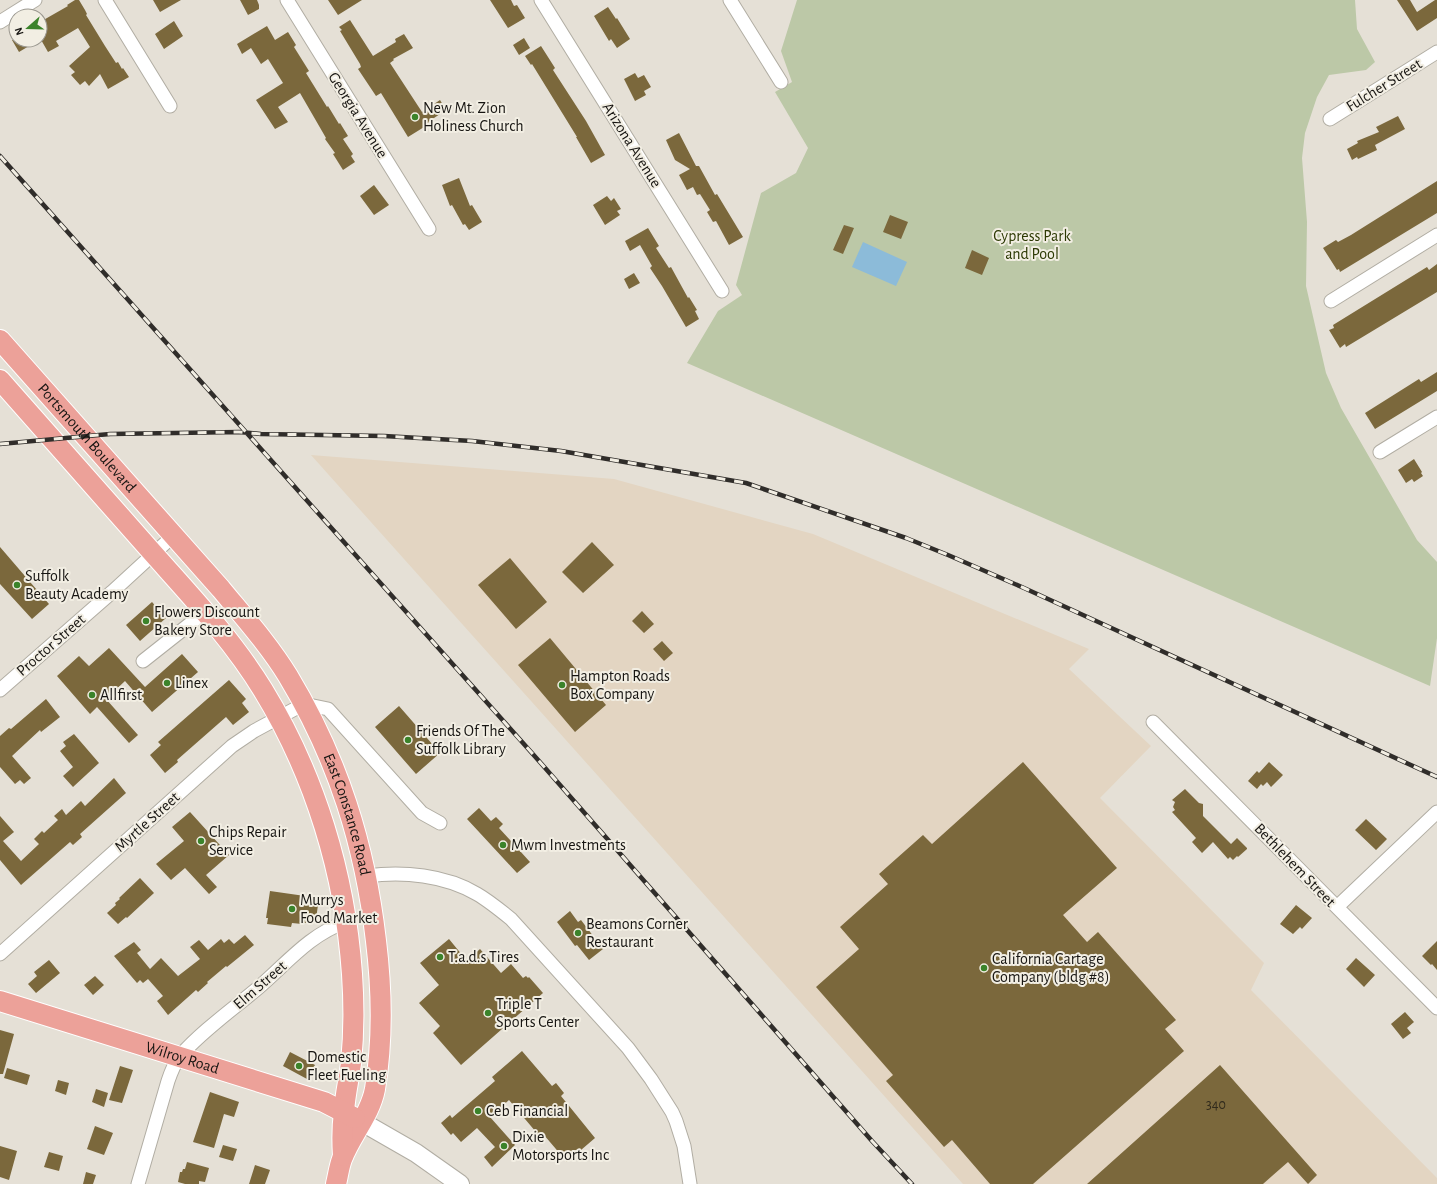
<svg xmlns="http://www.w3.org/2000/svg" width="1437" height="1184" viewBox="0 0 1437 1184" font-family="'Alegreya Sans',sans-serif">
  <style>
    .industrial { fill: #e3d5c2 }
    .green { fill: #bcc8a7 }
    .water { fill: #8cbbd9 }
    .building { fill: #7b683c }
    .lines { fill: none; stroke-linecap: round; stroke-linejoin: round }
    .street-casing { stroke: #b1ada3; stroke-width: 15 }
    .secondary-casing { stroke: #b1ada3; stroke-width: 20 }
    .primary-casing { stroke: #fff; stroke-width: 22 }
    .street { stroke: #fff; stroke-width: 13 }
    .secondary { stroke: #fff; stroke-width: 18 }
    .primary { stroke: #eca199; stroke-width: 20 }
    .rail-casing { stroke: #302d2a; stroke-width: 4.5 }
    .rail { stroke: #f2eee3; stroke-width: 3; stroke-dasharray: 9; stroke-linecap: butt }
    .poi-dot { fill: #3b832a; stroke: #f2eee3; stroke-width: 1.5 }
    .labels { text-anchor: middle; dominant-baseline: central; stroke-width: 4; stroke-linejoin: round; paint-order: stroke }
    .number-label { font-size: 14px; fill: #302a1c }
    .street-label { font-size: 16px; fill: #171512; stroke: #f2eee3 }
    .poi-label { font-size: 16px; fill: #171512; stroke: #f2eee3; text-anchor: start }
    .park-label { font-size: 16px; fill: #2c3903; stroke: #f2eee3 }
  </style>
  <rect width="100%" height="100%" fill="#e5e0d6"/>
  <path class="industrial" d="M311 455 614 479 813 534 1089 649 1069 669 1151 746 1100 798 1264 963 1251 990 1437 1178V1184H963Z"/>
  <path class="green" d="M797 0H1355L1357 29 1375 62 1366 70 1329 75 1317 97 1305 133 1302 158 1307 222 1306 286 1326 373 1341 408 1417 540 1437 562V638L1430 686 687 363 718 311 742 295 736 285 761 193 796 173 808 148 775 92 792 82 781 51Z"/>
  <path class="water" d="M863 242 907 262 896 286 852 267Z"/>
  <path class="building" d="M75 0H79L85 10 87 14 86 15 105 46 116 63 118 62 122 69 123 68 129 77 108 89 100 74 89 86 85 81 80 85 71 75 75 72 69 66 90 47 78 28 56 41 59 46 48 52 40 38V22L68 6 67 5Z
    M153 0H181L160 12Z
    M240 0H257L259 5V9L248 15Z
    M328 0H362L338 15Z
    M490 0H511L514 6 517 5 525 18 508 28Z
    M1397 0H1410L1417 12 1435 0H1437V18L1417 31Z
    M608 7 616 19 617 18 630 39 617 48 611 39 609 41 594 16Z
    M350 20 373 56 396 42 395 39 404 34 413 48 393 59 394 60 390 63 422 112 440 100 446 110 428 122 429 124 408 137 381 93 376 96 358 69 361 67 360 64 340 31 342 30 339 27Z
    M174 21 183 36 164 49 155 34Z
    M267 26 275 40 288 32 296 45 294 47 309 71 306 73 327 107 328 106 339 124 340 123 348 136 343 139 353 154 351 156 355 162 343 170 333 154 335 153 325 139 326 138 300 93 278 107 288 122 275 129 256 100 283 83 268 59 261 64 251 48 242 54 237 44Z
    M524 38 530 48 519 55 513 45Z
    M12 40H39L19 52Z
    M541 46 555 68 553 70 586 121 605 155 591 163 576 137H577L532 64 531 65 525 56Z
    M635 73 638 78 644 75 651 87 644 91 646 95 635 101 624 79Z
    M1398 116 1405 129 1375 145 1377 150 1358 159 1357 157 1352 160 1347 149 1358 143 1357 141 1379 132 1376 127Z
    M679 133 696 166H699L715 195 717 194 743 237 729 245 716 221 713 222 707 212 710 210 700 194 697 195 693 187 687 190 679 175 690 169 675 160 666 140Z
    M459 178 470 206 472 205 482 222 469 230 465 224 463 225 452 205 450 206 442 185Z
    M1437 181V213L1340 272 1339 269 1337 270 1323 248 1336 240 1338 242 1351 235Z
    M374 185 389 205 374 215 360 196Z
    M607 196 611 201 614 198 621 209 617 211 620 215 605 225 593 205Z
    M890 215 908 222 901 239 883 232Z
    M844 225 854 228 843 254 833 250Z
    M648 228 659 246 656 248 669 268 671 267 688 298 689 297 697 310 695 311 699 319 686 327 662 286 650 268 652 266 640 245 630 251 625 241Z
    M972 250 989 258 982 275 965 268Z
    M1437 264V292L1346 347 1345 344 1340 348 1329 330 1334 328 1333 325 1427 267 1429 270Z
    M634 273 640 283 629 289 624 279Z
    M1437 372V391L1375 429 1365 413 1419 379 1421 382Z
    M1414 459 1422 472 1421 473 1423 476 1414 482 1412 479 1406 483 1398 470Z
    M592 542 614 565 583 593 562 572Z
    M0 547 49 604 32 619 0 584Z
    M510 558 547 602 516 629 478 585Z
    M152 602 166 618 140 641 126 625Z
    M642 611 654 624 644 633 632 621Z
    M550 638 606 705 575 732 518 665Z
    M662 641 673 653 664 661 653 649Z
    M109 648 145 687 182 654 198 672 152 712 125 681 106 699 138 735 129 743 97 707 90 714 57 676 79 656 89 666Z
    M229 680 246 699 242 703 249 712 233 725 226 717 177 760 178 762 165 773 150 755 161 745 158 742Z
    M46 699 60 717 41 732 40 730 12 756 31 778 24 784 20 780 15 784 0 767V736L9 728 11 729Z
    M399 706 440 753 416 774 375 727Z
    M74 734 99 763 73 787 63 776 73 767 60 751 66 746 63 742Z
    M1023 762 1117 868 1063 915 1087 942 1098 932 1176 1020 1165 1029 1184 1051 1033 1184H990L952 1140 944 1147 886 1081 893 1075 816 987 859 949 840 927 888 884 879 874 923 835 932 844Z
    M1269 762 1283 775 1271 787 1267 782 1263 786 1261 784 1257 789 1248 781 1257 771 1259 773Z
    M114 778 126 793 80 834 82 837 73 845 70 842 21 885 0 860V816L14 832 3 841 21 861 39 844 34 839 42 831 44 833 58 820 54 816 62 809 66 815 81 801 85 806Z
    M1185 789 1199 803 1203 804V816L1231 844 1237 838 1247 848V849L1238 857 1237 856 1233 860 1230 857 1228 859 1213 842 1202 853 1192 842 1196 838 1172 812 1175 810 1173 807 1175 802 1172 800Z
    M479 808 491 821 496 817 503 824 499 828 530 862 517 873 467 819Z
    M190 812 229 855 206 875 217 887 209 894 185 868 171 880 156 864 184 841 172 827Z
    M1366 819 1387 839 1376 850 1355 830Z
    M140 878 154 893 127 918 126 917 118 924 107 913 116 905 115 903 120 899 119 898Z
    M270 891 319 898 316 919 308 918 307 923H303L302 924 292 923 291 927 267 924 268 918H266Z
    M1296 905 1312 918 1302 929 1300 927 1293 934 1280 924Z
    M570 911 578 922 581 920 603 949 589 960 577 945 575 946 557 922Z
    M245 935 254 945 227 967 226 966 207 982 208 983 198 992 196 990 168 1015 157 1001 163 996 148 979 143 983 140 980 137 983 114 956 134 942 141 950 137 953 150 969 161 958 178 976 200 959 190 947 199 940 208 950 221 939 224 943 229 939 234 944Z
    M449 939 467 961 480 949 501 973 511 964 523 978 526 976 528 978 529 977 543 993 461 1065 433 1033 440 1026 419 1003 439 985 420 963Z
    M1437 941V970L1432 964 1431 965 1422 956Z
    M1356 958 1375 975 1364 987 1346 969Z
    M49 960 60 973 36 993 28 984 37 976 34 972Z
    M95 976 104 985 93 995 84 985Z
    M1405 1012 1414 1022 1407 1028 1411 1033 1403 1039 1391 1024Z
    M0 1030 14 1034 3 1074H0Z
    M522 1051 552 1086 556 1083 564 1093 561 1096 595 1138 567 1162 544 1135 541 1138 509 1100 490 1117 515 1145 492 1167 484 1157 495 1147 477 1128 461 1142 453 1133 451 1135 441 1123 450 1115 452 1118 495 1081 492 1077Z
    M290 1052 315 1065 307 1079 283 1066Z
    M1220 1065 1317 1175 1308 1184 1288 1162 1263 1184H1087Z
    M120 1066 133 1070 122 1103 109 1100Z
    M7 1068 30 1075 27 1085 4 1078Z
    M58 1080 69 1083 66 1095 55 1091Z
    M96 1089 108 1093 104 1107 92 1102Z
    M210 1092 239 1102 234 1117 224 1114 214 1148 193 1142Z
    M95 1126 113 1133 104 1155 87 1149Z
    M223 1145 237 1149 233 1161 219 1157Z
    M0 1146 17 1151 9 1180 0 1177Z
    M49 1152 63 1156 59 1171 44 1167Z
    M187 1162 209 1168 205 1182 199 1181V1184H185L178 1182 180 1172H182L183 1169H185Z
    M255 1165 270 1170 265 1184H249Z
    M86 1172 96 1175 93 1184H83Z"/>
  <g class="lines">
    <g class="street-casing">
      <path id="street" d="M105 0 170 106
        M287 0 429 229
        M541 0 722 291
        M730 0 781 82
        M0 22 35 0
        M1330 119 1437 52
        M1331 301 1437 235
        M1380 452 1437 417
        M143 661 205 612
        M0 690 112 592 173 536
        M1153 722 1437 1008
        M367 876C403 871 445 875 477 894 489 901 500 910 511 919L628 1048 651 1079 672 1112 676 1121 684 1146 690 1184
        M1337 907 1437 812
        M0 954 232 746 254 731 304 704 328 709 422 813 440 823
        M138 1184 168 1081C171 1072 174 1064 180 1056 202 1031 233 1009 258 988 286 964 310 934 346 922"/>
    </g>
    <g class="secondary-casing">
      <path id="secondary" d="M362 1122 416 1153 460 1184"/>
    </g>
    <g class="primary-casing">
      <g id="primary">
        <path id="s1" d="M0 340 221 589C244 617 269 645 288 676 338 759 365 845 376 941 382 990 383 1040 375 1089 370 1115 351 1135 342 1159 339 1167 338 1176 336 1184"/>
        <path d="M0 380C50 437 101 494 151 551 190 595 232 639 263 690 315 775 345 874 352 974 354 1003 354 1034 351 1063 349 1079 345 1095 344 1112 342 1127 342 1141 343 1156"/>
        <path id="s2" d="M0 1001 324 1102 355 1118"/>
      </g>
    </g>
    <use href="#street" class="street"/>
    <use href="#secondary" class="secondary"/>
    <use href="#primary" class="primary"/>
    <g class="rail-casing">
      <path id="rail" d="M0 156 539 761 872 1141 912 1184
        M0 444 110 434 239 432 261 434 384 436 472 441 561 451 746 483 906 538 948 555 1024 588 1437 777"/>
    </g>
    <use href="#rail" class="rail"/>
  </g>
  <g class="poi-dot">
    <circle cx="415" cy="117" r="4"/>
    <circle cx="17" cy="585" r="4"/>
    <circle cx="146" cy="621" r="4"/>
    <circle cx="167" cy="683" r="4"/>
    <circle cx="562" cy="685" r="4"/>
    <circle cx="92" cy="695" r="4"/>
    <circle cx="408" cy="740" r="4"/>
    <circle cx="201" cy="841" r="4"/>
    <circle cx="503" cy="845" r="4"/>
    <circle cx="292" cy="909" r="4"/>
    <circle cx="578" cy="933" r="4"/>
    <circle cx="440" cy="957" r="4"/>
    <circle cx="984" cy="968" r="4"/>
    <circle cx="488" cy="1013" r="4"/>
    <circle cx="299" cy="1066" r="4"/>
    <circle cx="478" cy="1111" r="4"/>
    <circle cx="504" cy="1146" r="4"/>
  </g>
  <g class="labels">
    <g class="number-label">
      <text x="1216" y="1105">340</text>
    </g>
    <g class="street-label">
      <text transform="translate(1384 85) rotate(-32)">Fulcher Street</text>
      <text transform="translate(358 115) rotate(58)">Georgia Avenue</text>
      <text transform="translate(632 145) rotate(58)">Arizona Avenue</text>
      <text stroke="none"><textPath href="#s1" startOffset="131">Portsmouth Boulevard</textPath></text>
      <text transform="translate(51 645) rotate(-41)">Proctor Street</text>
      <text stroke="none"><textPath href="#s1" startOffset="594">East Constance Road</textPath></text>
      <text transform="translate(147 822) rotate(-42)">Myrtle Street</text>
      <text transform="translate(1295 865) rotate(46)">Bethlehem Street</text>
      <text transform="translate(260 985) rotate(-41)">Elm Street</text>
      <text stroke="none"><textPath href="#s2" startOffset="191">Wilroy Road</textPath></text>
    </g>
    <g class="poi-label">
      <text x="423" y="108">New Mt. Zion<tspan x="423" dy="18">Holiness Church</tspan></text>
      <text x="25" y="576">Suffolk<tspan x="25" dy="18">Beauty Academy</tspan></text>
      <text x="154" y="612">Flowers Discount<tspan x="154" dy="18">Bakery Store</tspan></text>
      <text x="570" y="676">Hampton Roads<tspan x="570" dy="18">Box Company</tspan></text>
      <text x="175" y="683">Linex</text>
      <text x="100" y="695">Allfirst</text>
      <text x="416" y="731">Friends Of The<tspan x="416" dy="18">Suffolk Library</tspan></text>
      <text x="209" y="832">Chips Repair<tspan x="209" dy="18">Service</tspan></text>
      <text x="511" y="845">Mwm Investments</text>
      <text x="300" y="900">Murrys<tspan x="300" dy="18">Food Market</tspan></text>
      <text x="586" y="924">Beamons Corner<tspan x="586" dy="18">Restaurant</tspan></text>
      <text x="448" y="957">T.a.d.s Tires</text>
      <text x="992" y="959">California Cartage<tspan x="992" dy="18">Company (bldg #8)</tspan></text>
      <text x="496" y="1004">Triple T<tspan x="496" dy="18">Sports Center</tspan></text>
      <text x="307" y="1057">Domestic<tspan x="307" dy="18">Fleet Fueling</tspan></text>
      <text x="486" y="1111">Ceb Financial</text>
      <text x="512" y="1137">Dixie<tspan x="512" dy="18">Motorsports Inc</tspan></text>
    </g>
    <g class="park-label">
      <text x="1032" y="236">Cypress Park<tspan x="1032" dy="18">and Pool</tspan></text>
    </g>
  </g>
  <g transform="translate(28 28) rotate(250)"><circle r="19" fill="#f2eee3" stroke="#9a978f"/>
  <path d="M0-3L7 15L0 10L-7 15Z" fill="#3b832a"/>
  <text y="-6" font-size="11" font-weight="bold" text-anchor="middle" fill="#171512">N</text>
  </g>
</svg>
